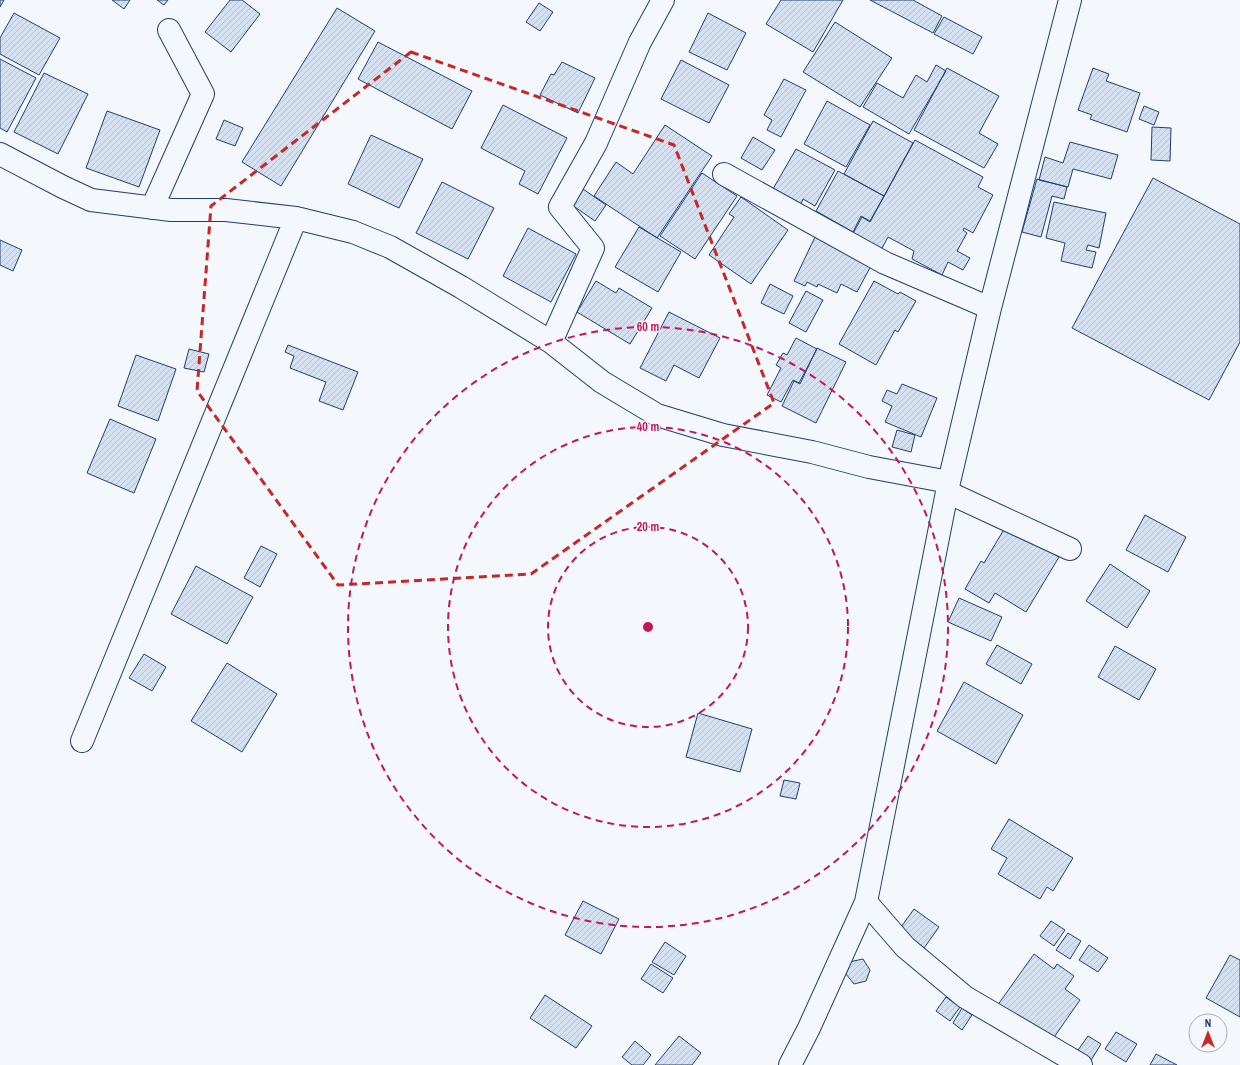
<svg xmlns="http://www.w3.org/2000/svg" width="1240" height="1065" viewBox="0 0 1240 1065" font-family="'Archivo Narrow',sans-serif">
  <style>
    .building { fill: url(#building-hatch); stroke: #1d3f73 }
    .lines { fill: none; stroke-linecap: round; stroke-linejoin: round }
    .minor-casing { stroke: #1d3f73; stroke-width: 24 }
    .minor { stroke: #f4f7fb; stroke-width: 22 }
    .marked { fill: none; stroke: #c62828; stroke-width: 3; stroke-dasharray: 8 5; stroke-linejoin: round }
    .ring { fill: none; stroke: #c2185b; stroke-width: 2; stroke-dasharray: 7 5 }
    .centre { fill: #c2185b; stroke: #f4f7fb; stroke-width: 2 }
    .ring-label { font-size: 12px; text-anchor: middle; font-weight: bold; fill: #c2185b; stroke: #f4f7fb; stroke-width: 3; stroke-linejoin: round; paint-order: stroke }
  </style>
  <defs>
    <pattern id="building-hatch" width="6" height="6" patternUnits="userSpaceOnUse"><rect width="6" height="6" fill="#d5e0f0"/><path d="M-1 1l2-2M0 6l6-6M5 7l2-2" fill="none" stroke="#b6c1d1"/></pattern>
  </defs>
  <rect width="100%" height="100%" fill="#f4f7fb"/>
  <path class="building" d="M0 0H4L0 7Z
    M112 0H130L124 9Z
    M157 0H168L164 5Z
    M230 0H242L260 14 231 52 205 32Z
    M781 0H843L813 52 766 24Z
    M870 0H913L942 16 933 33Z
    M539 3 553 12 540 31 526 22Z
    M337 8 375 31 281 186 242 162Z
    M14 13 60 38 39 75 0 54V38Z
    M708 13 746 33 727 70 689 52Z
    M944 17 982 37 973 54 934 34Z
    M835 22 892 58 860 107 803 72Z
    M378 42 472 91 452 129 358 79Z
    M0 59 36 78 7 132 0 128Z
    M681 60 729 85 709 123 661 99Z
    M562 62 595 78 578 113 540 95 551 74 554 75Z
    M936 65 946 71 909 134 863 107 877 83 903 98 916 75 927 82Z
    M947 68 999 96 979 133 998 144 984 168 914 130Z
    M1093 68 1109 74 1106 81 1140 93 1127 132 1090 119 1092 115 1078 110Z
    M44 73 88 94 58 154 14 132Z
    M784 79 806 90 781 137 767 130 772 120 764 115Z
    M827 101 870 125 846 167 804 144Z
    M503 105 567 138 538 194 519 184 525 171 481 148Z
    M1144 106 1159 112 1154 125 1139 119Z
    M107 111 160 130 139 187 86 168Z
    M224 120 243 128 235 146 216 139Z
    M873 121 913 143 884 196 844 174Z
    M665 125 712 156 657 238 594 196 616 162 633 174Z
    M1152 127 1171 128 1170 161 1151 160Z
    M371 135 423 159 399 208 348 184Z
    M753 137 775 150 762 170 741 158Z
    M915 140 983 177 978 187 993 195 973 233 964 228 963 230 967 233 957 251 970 258 963 270 948 262 942 275 912 259 914 251 888 237 880 252 851 237 862 217 870 222Z
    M1070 142 1118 155 1111 179 1073 169 1068 187 1039 180 1045 157 1063 163Z
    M796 149 835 170 815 206 803 199 801 204 773 189Z
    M838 171 884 196 870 221 861 216 853 232 816 211Z
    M702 173 737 196 695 259 660 236Z
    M1153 178 1240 224V342L1209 400 1072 328Z
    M1037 179 1067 187 1064 199 1052 196 1041 237 1022 232Z
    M442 182 494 208 468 259 416 233Z
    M583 189 606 205 595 221 572 205Z
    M741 197 788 230 751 284 709 255 734 217 729 214Z
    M1054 202 1106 213 1099 248 1088 245 1086 250 1096 252 1092 268 1061 261 1065 243 1046 238Z
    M639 227 681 252 658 292 615 267Z
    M528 228 576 254 551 302 503 276Z
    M815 237 873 262 857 292 841 284 837 293 818 284 817 287 807 282 805 286 794 281Z
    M0 240 22 250 13 271 0 265Z
    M596 281 616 293 619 288 652 308 630 344 577 312Z
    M874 281 898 294 900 292 916 301 898 332 895 330 876 365 839 344Z
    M770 284 793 296 784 314 761 303Z
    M806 291 823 300 806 332 789 323Z
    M669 312 720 338 699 378 674 365 666 381 640 368Z
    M796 338 817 349 799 383 793 380 781 402 767 395 781 368 776 365 783 353 787 355Z
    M288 345 358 372 343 410 319 401 326 382 290 368 294 356 285 352Z
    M817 348 846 362 816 423 782 406 794 381 800 384Z
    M189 349 209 354 204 372 184 368Z
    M136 355 176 369 158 421 118 406Z
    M902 384 937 398 921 437 885 422 892 406 882 401 887 390 897 394Z
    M110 419 156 439 134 493 87 473Z
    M897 430 915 435 911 452 892 447Z
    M1145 515 1186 537 1168 572 1126 550Z
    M1006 526 1059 557 1026 612 995 593 989 603 965 589 981 561 984 563Z
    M261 546 277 554 260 587 244 578Z
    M1110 564 1150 591 1127 628 1086 601Z
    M196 566 253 597 227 644 171 614Z
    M959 598 1002 617 991 641 948 622Z
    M997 645 1032 664 1021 684 986 664Z
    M1115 646 1156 669 1139 700 1098 677Z
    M144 654 166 667 152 691 129 678Z
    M227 663 277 694 242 752 191 721Z
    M964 682 1023 715 996 764 937 731Z
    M698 713 752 729 740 772 686 757Z
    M784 780 800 783 796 799 780 796Z
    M1009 819 1073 858 1053 891 1047 887 1040 899 998 874 1007 858 991 849Z
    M583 901 619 919 601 954 565 935Z
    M914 909 939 927 924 948 899 930Z
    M1051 921 1065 930 1054 946 1040 936Z
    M1068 933 1081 941 1070 959 1056 950Z
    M665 942 686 956 674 975 652 962Z
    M1089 945 1108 958 1098 972 1079 960Z
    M1034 954 1054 969 1057 964 1074 976 1065 989 1080 1000 1050 1043 997 1006Z
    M1230 955 1240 960V1017L1206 998Z
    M863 959 870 970 866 981 854 984 846 974 849 962Z
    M651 964 673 978 663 993 641 979Z
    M545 995 592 1026 576 1048 530 1018Z
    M946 997 960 1007 950 1021 936 1011Z
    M962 1008 972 1015 962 1030 953 1023Z
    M1116 1032 1137 1044 1126 1062 1105 1049Z
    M679 1036 701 1053 692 1065H655Z
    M1088 1036 1101 1044 1090 1062 1076 1053Z
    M635 1041 651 1055 643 1065H632L622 1057Z
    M1156 1054 1177 1065H1150Z"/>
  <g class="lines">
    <g class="minor-casing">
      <path id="minor" d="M0 154 63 187 91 200 171 210H226L296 218 353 232 390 247 461 287 551 342 602 382 657 415 723 435 812 452 869 467 949 482
        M724 174 885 263 990 308
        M152 208 203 94 169 30
        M551 342 593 248 560 207 596 143 640 42 663 0
        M947 492 1070 549
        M82 741 296 218
        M866 902 905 947 965 997 1081 1065
        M790 1065 809 1028 866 902 949 482 990 308 1070 0"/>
    </g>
    <use href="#minor" class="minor"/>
  </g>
  <path class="marked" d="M411 52 674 145 774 403 531 574 338 585 197 391 211 206Z"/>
  <g class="ring">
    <circle cx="648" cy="627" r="100"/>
    <circle cx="648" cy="627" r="200"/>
    <circle cx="648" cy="627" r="300"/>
  </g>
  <circle cx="648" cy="627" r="6" class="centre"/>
  <g class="ring-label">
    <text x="648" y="331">60 m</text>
    <text x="648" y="431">40 m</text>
    <text x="648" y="531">20 m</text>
  </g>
  <g transform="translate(1208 1033)"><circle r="19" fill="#f4f7fb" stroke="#9eadc5"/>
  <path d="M0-3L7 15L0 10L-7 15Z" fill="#c62828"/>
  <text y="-6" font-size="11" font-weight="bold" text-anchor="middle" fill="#1d3f73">N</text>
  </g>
</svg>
